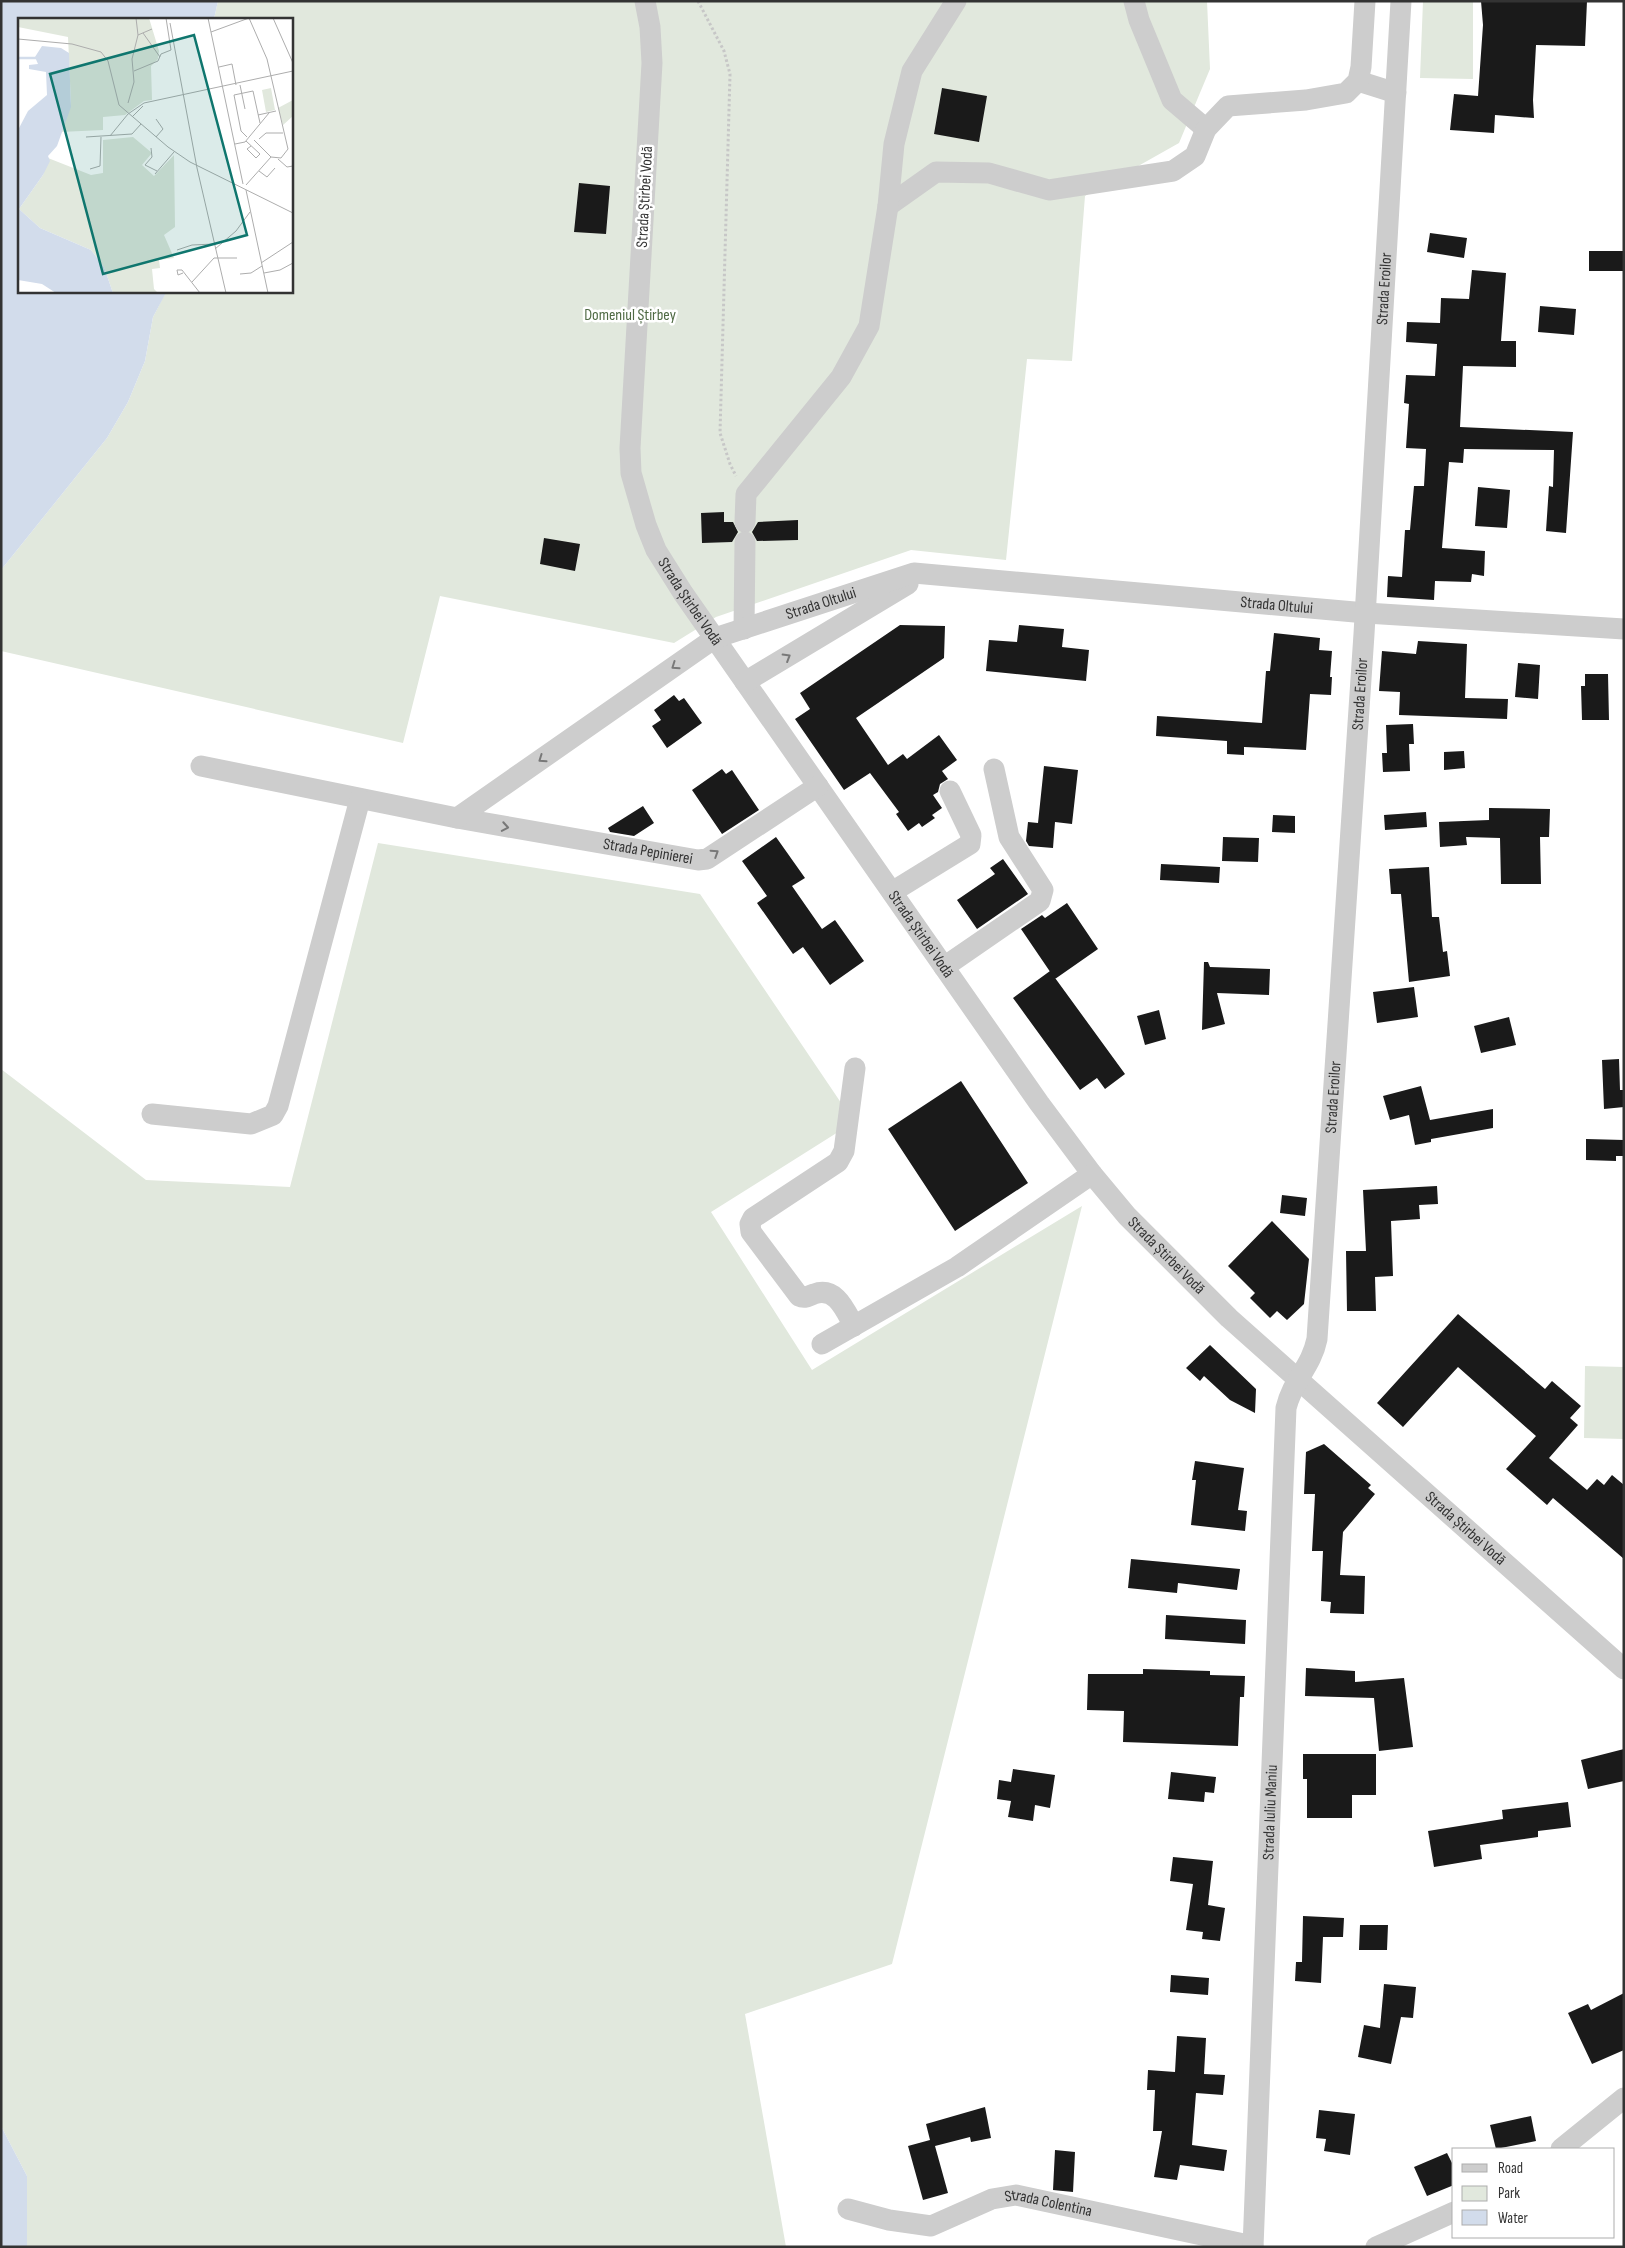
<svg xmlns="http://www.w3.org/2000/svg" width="1625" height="2248" viewBox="0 0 1625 2248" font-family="'Sofia Sans Condensed',sans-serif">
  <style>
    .green { fill: #e1e8dd }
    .water { fill: #d2dceb }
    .building { fill: #1a1a1a }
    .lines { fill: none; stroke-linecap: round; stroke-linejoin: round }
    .path { stroke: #c7c7c7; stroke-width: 3; stroke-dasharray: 2.5 2.5; stroke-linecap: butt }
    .minor { stroke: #cdcdcd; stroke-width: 21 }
    .oneway { stroke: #787878 }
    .labels { text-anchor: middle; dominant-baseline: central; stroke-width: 5; stroke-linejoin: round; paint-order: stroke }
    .street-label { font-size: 16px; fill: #333; stroke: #fff }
    .park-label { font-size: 16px; fill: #4f6a44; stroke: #fff }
    .inset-river { fill: none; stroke: #d2dceb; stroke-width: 2.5 }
    .inset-road { fill: none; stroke: #adadad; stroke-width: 1 }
    .view { fill: #0f766e; fill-opacity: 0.15; stroke: #0f766e; stroke-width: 2.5 }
    .inset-edge { fill: none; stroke: #333; stroke-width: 2.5 }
  </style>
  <rect width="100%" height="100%" fill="#fff"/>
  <path class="green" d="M218 1H1207L1210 69 1179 143 1085 196 1072 361 1027 359 1006 560 911 550 716 617 674 643 440 596 403 743 1 651V570L107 438 128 402 145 361 153 317 166 292 291 291V19H214Z
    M1423 1H1473V79L1420 78Z
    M378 843 700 894 854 1122 711 1212 812 1370 1082 1206 892 1964 745 2014 786 2247H27V2176L1 2126V1069L146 1180 290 1187Z
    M1585 1366 1624 1367V1439L1584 1438Z"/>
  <path class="water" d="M1 1H218L214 19H19V291H167L153 317 145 361 128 402 107 438 1 570Z
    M1 2126 27 2176V2247H1Z"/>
  <path class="building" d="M1481 1H1587L1585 46 1536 45 1533 100 1534 118 1495 115 1494 133 1450 130 1454 94 1478 96 1483 25Z
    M942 88 987 96 979 142 934 134Z
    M579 183 610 186 606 234 574 232Z
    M1430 233 1467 238 1464 258 1427 252Z
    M1589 251H1624V271H1589Z
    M1472 270 1506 273 1501 341H1516V367L1463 366 1460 427 1573 432 1566 533 1546 531 1549 486 1553 487 1554 450 1464 449 1463 463 1449 462 1442 548 1485 551 1484 576 1472 574 1471 582 1435 581 1434 600 1387 597 1388 576 1402 577 1405 530H1410L1414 486H1424L1426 449 1406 448 1409 404 1404 403 1406 375 1435 376 1437 344 1406 342 1407 322 1440 323 1441 298 1469 299Z
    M1540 306 1576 309 1574 335 1538 332Z
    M1478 487 1510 490 1507 528 1475 526Z
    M724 512V522H733L738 532 732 542 702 543 701 513Z
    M798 520V540L757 541 752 532 758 522Z
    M544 538 580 544 575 571 540 564Z
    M900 625 945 626 944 658 856 718 888 765 903 754 907 759 939 735 957 760 942 771 948 779 940 784 938 792 933 795 942 808 932 815 935 818 922 827 919 823 908 831 896 814 899 812 870 773 844 790 795 719 810 709 800 693Z
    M1019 625 1064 629 1062 647 1089 650 1086 681 986 671 989 640 1017 642Z
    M1274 633 1320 638 1319 650 1332 651 1330 677H1332L1331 695 1310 694 1306 750 1244 747V755L1227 754V741L1156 736 1157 716 1262 723 1266 671H1270Z
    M1418 641 1467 644 1465 698 1508 699 1507 719 1399 715 1400 692 1379 691 1382 651 1416 654Z
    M1518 663 1540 665 1538 699 1515 697Z
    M1585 674H1608L1609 720H1582L1581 686H1585Z
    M674 695 679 701 684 698 702 723 667 748 652 726 661 720 654 710Z
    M1413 724 1414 744H1409L1410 771 1383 772 1382 753H1387L1386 725Z
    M1464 751 1465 768 1444 770V752Z
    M1044 766 1078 770 1072 824 1055 822 1053 848 1029 846 1026 841 1028 822 1038 823Z
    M722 769 726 774 732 770 759 810 722 834 692 790Z
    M643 806 654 823 634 836 610 832 608 828Z
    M1489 808 1550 809 1549 837H1540L1541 884H1501L1500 838 1466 837 1467 845 1440 847 1439 822 1489 820Z
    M1426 812 1427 827 1385 830 1384 815Z
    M1273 815 1295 816V833L1272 832Z
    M776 837 805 878 792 886 822 929 835 920 864 961 830 985 803 947 793 954 757 903 767 896 742 861Z
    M1223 837 1259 838 1258 862 1222 861Z
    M1003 859 1028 894 977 929 957 900 995 874 990 868Z
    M1161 864 1220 867 1219 883 1160 880Z
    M1429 867 1432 917H1439L1443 952 1447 951 1450 976 1409 982 1401 894H1391L1389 869Z
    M1067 903 1098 949 1055 979 1021 929 1042 915 1045 918Z
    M1204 962H1208L1210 967 1270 969 1269 995 1217 993 1225 1024 1202 1030Z
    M1050 971 1125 1074 1105 1089 1097 1078 1080 1090 1013 998Z
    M1414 987 1418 1017 1377 1023 1373 992Z
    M1159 1010 1166 1039 1145 1045 1137 1016Z
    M1509 1017 1516 1045 1481 1053 1474 1026Z
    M1619 1059 1620 1090H1624V1107L1604 1109 1602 1060Z
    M961 1081 1028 1183 955 1231 888 1129Z
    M1421 1086 1430 1120 1493 1109V1128L1431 1139V1142L1415 1145 1409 1115 1390 1120 1383 1096Z
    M1586 1139 1624 1140V1156H1616V1161L1586 1160Z
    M1437 1186 1438 1204 1419 1205 1420 1219 1391 1221 1393 1276 1375 1277 1376 1311H1347L1346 1251H1366L1363 1190Z
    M1282 1195 1307 1198 1305 1216 1280 1213Z
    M1272 1221 1309 1259 1304 1304 1287 1320 1277 1311 1270 1318 1250 1298 1255 1293 1228 1266Z
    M1458 1314 1545 1389 1552 1381 1581 1406 1570 1418 1578 1425 1549 1458 1587 1490 1597 1479 1604 1485 1612 1475 1624 1485V1559L1553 1498 1547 1505 1506 1469 1536 1436 1458 1367 1403 1427 1377 1403Z
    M1210 1345 1256 1389 1255 1413 1230 1400 1204 1376 1200 1381 1186 1368Z
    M1324 1444 1371 1485 1368 1488 1375 1494 1343 1532 1340 1575 1365 1576 1364 1614 1330 1613 1331 1602 1321 1601 1323 1551H1312L1315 1494H1304L1306 1452Z
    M1195 1461 1244 1468 1238 1510 1247 1511 1245 1531 1191 1525 1196 1480H1192Z
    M1131 1559 1240 1569 1237 1590 1178 1583 1177 1593 1128 1588Z
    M1166 1615 1246 1620 1245 1644 1165 1639Z
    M1306 1668 1355 1671V1682L1404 1678 1413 1747 1379 1751 1374 1698 1305 1696Z
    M1143 1669 1210 1671V1675L1245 1676 1244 1697H1240L1238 1746 1123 1742 1124 1711 1087 1710 1088 1674H1143Z
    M1624 1749V1781L1588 1789 1581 1760Z
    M1303 1754H1376V1795H1352V1818H1307V1779H1303Z
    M1013 1769 1055 1775 1050 1808 1035 1805 1033 1821 1008 1817 1011 1801 997 1799 999 1780 1011 1782Z
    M1171 1772 1216 1777 1214 1793 1205 1792 1204 1802 1168 1799Z
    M1568 1802 1571 1827 1538 1831V1837L1480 1845 1482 1859 1434 1867 1428 1831 1503 1819 1502 1810Z
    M1173 1857 1213 1861 1208 1905 1225 1908 1220 1941 1202 1939 1203 1932 1186 1930 1193 1884 1170 1881Z
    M1303 1916 1344 1918 1343 1937H1323L1321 1983 1295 1981 1296 1962H1302Z
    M1360 1925H1388L1387 1950H1359Z
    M1171 1975 1209 1978 1208 1995 1170 1992Z
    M1384 1984 1416 1987 1413 2018 1401 2017 1391 2064 1358 2057 1364 2025 1380 2028Z
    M1624 1993V2050L1592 2064 1568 2013 1588 2004 1591 2010Z
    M1177 2036 1206 2038 1204 2074 1225 2075 1223 2095 1196 2093 1192 2145 1227 2150 1224 2171 1180 2165 1177 2180 1154 2177 1162 2131H1153L1155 2090H1147L1148 2070 1175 2072Z
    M985 2107 991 2138 971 2142 970 2137 935 2146 948 2193 923 2200 908 2146 930 2140 926 2124Z
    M1319 2110 1355 2114 1350 2155 1324 2151 1326 2139 1316 2138Z
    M1531 2116 1536 2141 1496 2149 1490 2125Z
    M1055 2150 1075 2152 1073 2192 1053 2190Z
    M1447 2153 1454 2167V2185L1427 2196 1414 2167Z"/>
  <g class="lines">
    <path class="path" d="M698 1 724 51 730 74 720 433 730 464 736 476"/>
    <g class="minor">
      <path id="s1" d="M645 1 650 27 652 63 630 448 631 473 646 525 656 550 683 593 1039 1103 1092 1174 1127 1216 1229 1318 1624 1669"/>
      <path d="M1134 1 1139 20 1172 100 1206 129"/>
      <path d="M1358 81 1396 93"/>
      <path d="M888 206 936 172 989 173 1049 190 1173 171 1195 156 1206 129 1228 106 1306 100 1346 93 1358 81 1361 67 1365 1"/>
      <path d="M745 522 746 494 841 377 869 326 888 206 894 144 912 71 956 1"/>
      <path d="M744 629 745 542"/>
      <path d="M745 682 908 584"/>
      <path id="s2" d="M201 766 457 818 698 860 707 859 818 786"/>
      <path id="s3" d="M457 818 715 638 914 573 1366 613 1624 629"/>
      <path d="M892 892 970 844 971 835 950 791"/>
      <path d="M944 967 1040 901 1043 890 1009 837 994 769"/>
      <path d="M152 1114 251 1124 273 1115 278 1106 360 799"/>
      <path d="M854 1326C845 1310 836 1286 814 1294 808 1296 805 1299 799 1296L751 1232 750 1224 753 1218 838 1162 844 1151 855 1068"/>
      <path d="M822 1344 957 1267 1092 1174"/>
      <path d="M1561 2149 1624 2098"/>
      <path id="s4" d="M848 2209 889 2220 931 2226 992 2199 1016 2195 1253 2246"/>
      <path id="s5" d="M1253 2247 1286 1408C1293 1379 1311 1368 1317 1339L1364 634 1401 1"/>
      <path d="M1376 2247 1454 2212"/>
    </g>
  </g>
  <defs><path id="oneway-chevron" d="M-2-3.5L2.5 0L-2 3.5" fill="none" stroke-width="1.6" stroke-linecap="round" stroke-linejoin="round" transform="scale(1.25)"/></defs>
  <g class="oneway">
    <use href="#oneway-chevron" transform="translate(787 657) rotate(-31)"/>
    <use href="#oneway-chevron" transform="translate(675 666) rotate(145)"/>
    <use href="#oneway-chevron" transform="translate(542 759) rotate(145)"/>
    <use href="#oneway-chevron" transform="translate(505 827) rotate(10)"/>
    <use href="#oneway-chevron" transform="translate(715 853) rotate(-33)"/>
  </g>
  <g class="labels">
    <g class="street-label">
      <text transform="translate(645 197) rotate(-87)">Strada Știrbei Vodă</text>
      <text stroke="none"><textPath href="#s5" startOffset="1968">Strada Eroilor</textPath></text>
      <text stroke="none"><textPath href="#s1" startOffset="616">Strada Știrbei Vodă</textPath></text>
      <text stroke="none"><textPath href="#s3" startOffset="426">Strada Oltului</textPath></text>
      <text stroke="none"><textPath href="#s3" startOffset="888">Strada Oltului</textPath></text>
      <text stroke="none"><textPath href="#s5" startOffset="1562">Strada Eroilor</textPath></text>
      <text stroke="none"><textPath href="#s2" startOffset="455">Strada Pepinierei</textPath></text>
      <text stroke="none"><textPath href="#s1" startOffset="1021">Strada Știrbei Vodă</textPath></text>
      <text stroke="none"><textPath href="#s5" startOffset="1158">Strada Eroilor</textPath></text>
      <text stroke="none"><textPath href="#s1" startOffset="1426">Strada Știrbei Vodă</textPath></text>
      <text stroke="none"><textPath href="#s1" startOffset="1831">Strada Știrbei Vodă</textPath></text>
      <text stroke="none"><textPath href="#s5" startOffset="435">Strada Iuliu Maniu</textPath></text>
      <text stroke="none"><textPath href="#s4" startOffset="209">Strada Colentina</textPath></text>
    </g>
    <g class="park-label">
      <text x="630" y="315">Domeniul Știrbey</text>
    </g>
  </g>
  <g transform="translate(18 18)">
    <rect width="275" height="275" fill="#fff"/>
    <path d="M1 0H131L141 33 140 41 133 48 134 82 126 83 107 97 85 99V112L42 114 53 85 50 19 0 9ZM253 70 257 92 248 94 244 72ZM275 82V98L265 107 260 90ZM115 119 134 135 124 147 136 158 156 137 157 209 146 217 156 240 141 242 142 250 134 251 136 271 140 275H95L86 249 73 232 22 210 1 191 25 157 30 140 73 157 85 155V122Z" fill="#e1e8dd"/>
    <path d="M24 28 43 30 51 35 53 89 39 128 30 138 32 143 25 157 1 191 22 210 73 232 86 249 95 275H38L24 266 0 262V112L10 93 29 77 28 54 11 51V47L20 46 17 39Z" fill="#d2dceb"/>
    <path class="inset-river" d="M0 40H20"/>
    <path class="inset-road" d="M190 0 225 166M255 0 275 45M152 5 179 150 208 275M193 14 231 0M125 15 142 39M120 17 134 11M0 21 54 26 83 34 90 43 101 87 150 129 172 144 275 195M201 49 214 46 218 67M116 53 140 43 143 36 153 32 148 0M222 67 227 91M110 85 116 64 114 41 120 17 118 0M240 97 258 93M114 99 125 88M138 101 145 111 138 119M92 118 110 96 126 85 275 53M68 119 114 116 123 106M229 119 223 113 216 77 235 73 242 105M241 121 248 115H265M236 122 253 139M228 123 242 136 238 140 229 131 233 128M217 126 227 124 251 95M133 130 134 139 127 147 139 153M260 141 269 149 275 148M72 151 82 148 83 119M241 153 249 159 257 150M137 156 156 134M228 167 253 139 263 140 270 131 249 41 231 0M228 172 250 275M197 231 218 213 232 194M159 232 174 227 196 226M243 245 275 224M165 255 160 257 159 252H164L182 275M246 255 262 252 275 245M222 256 233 255 244 248M174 264 196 240H219"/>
    <path class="view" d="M176 17 229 217 85 256 32 56Z"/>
    <rect width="275" height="275" class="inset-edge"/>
  </g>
  <rect width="1625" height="2248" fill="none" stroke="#333333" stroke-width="5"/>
  <rect x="1452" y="2148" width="162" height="90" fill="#ffffff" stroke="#adadad"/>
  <rect x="1462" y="2164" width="25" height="8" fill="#cdcdcd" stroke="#adadad"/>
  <text x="1498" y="2173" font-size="15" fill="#333333">Road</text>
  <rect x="1462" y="2186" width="25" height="15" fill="#e1e8dd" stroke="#adadad"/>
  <text x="1498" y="2198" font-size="15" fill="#333333">Park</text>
  <rect x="1462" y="2210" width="25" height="15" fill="#d2dceb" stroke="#adadad"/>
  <text x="1498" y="2223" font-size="15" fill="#333333">Water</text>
</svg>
